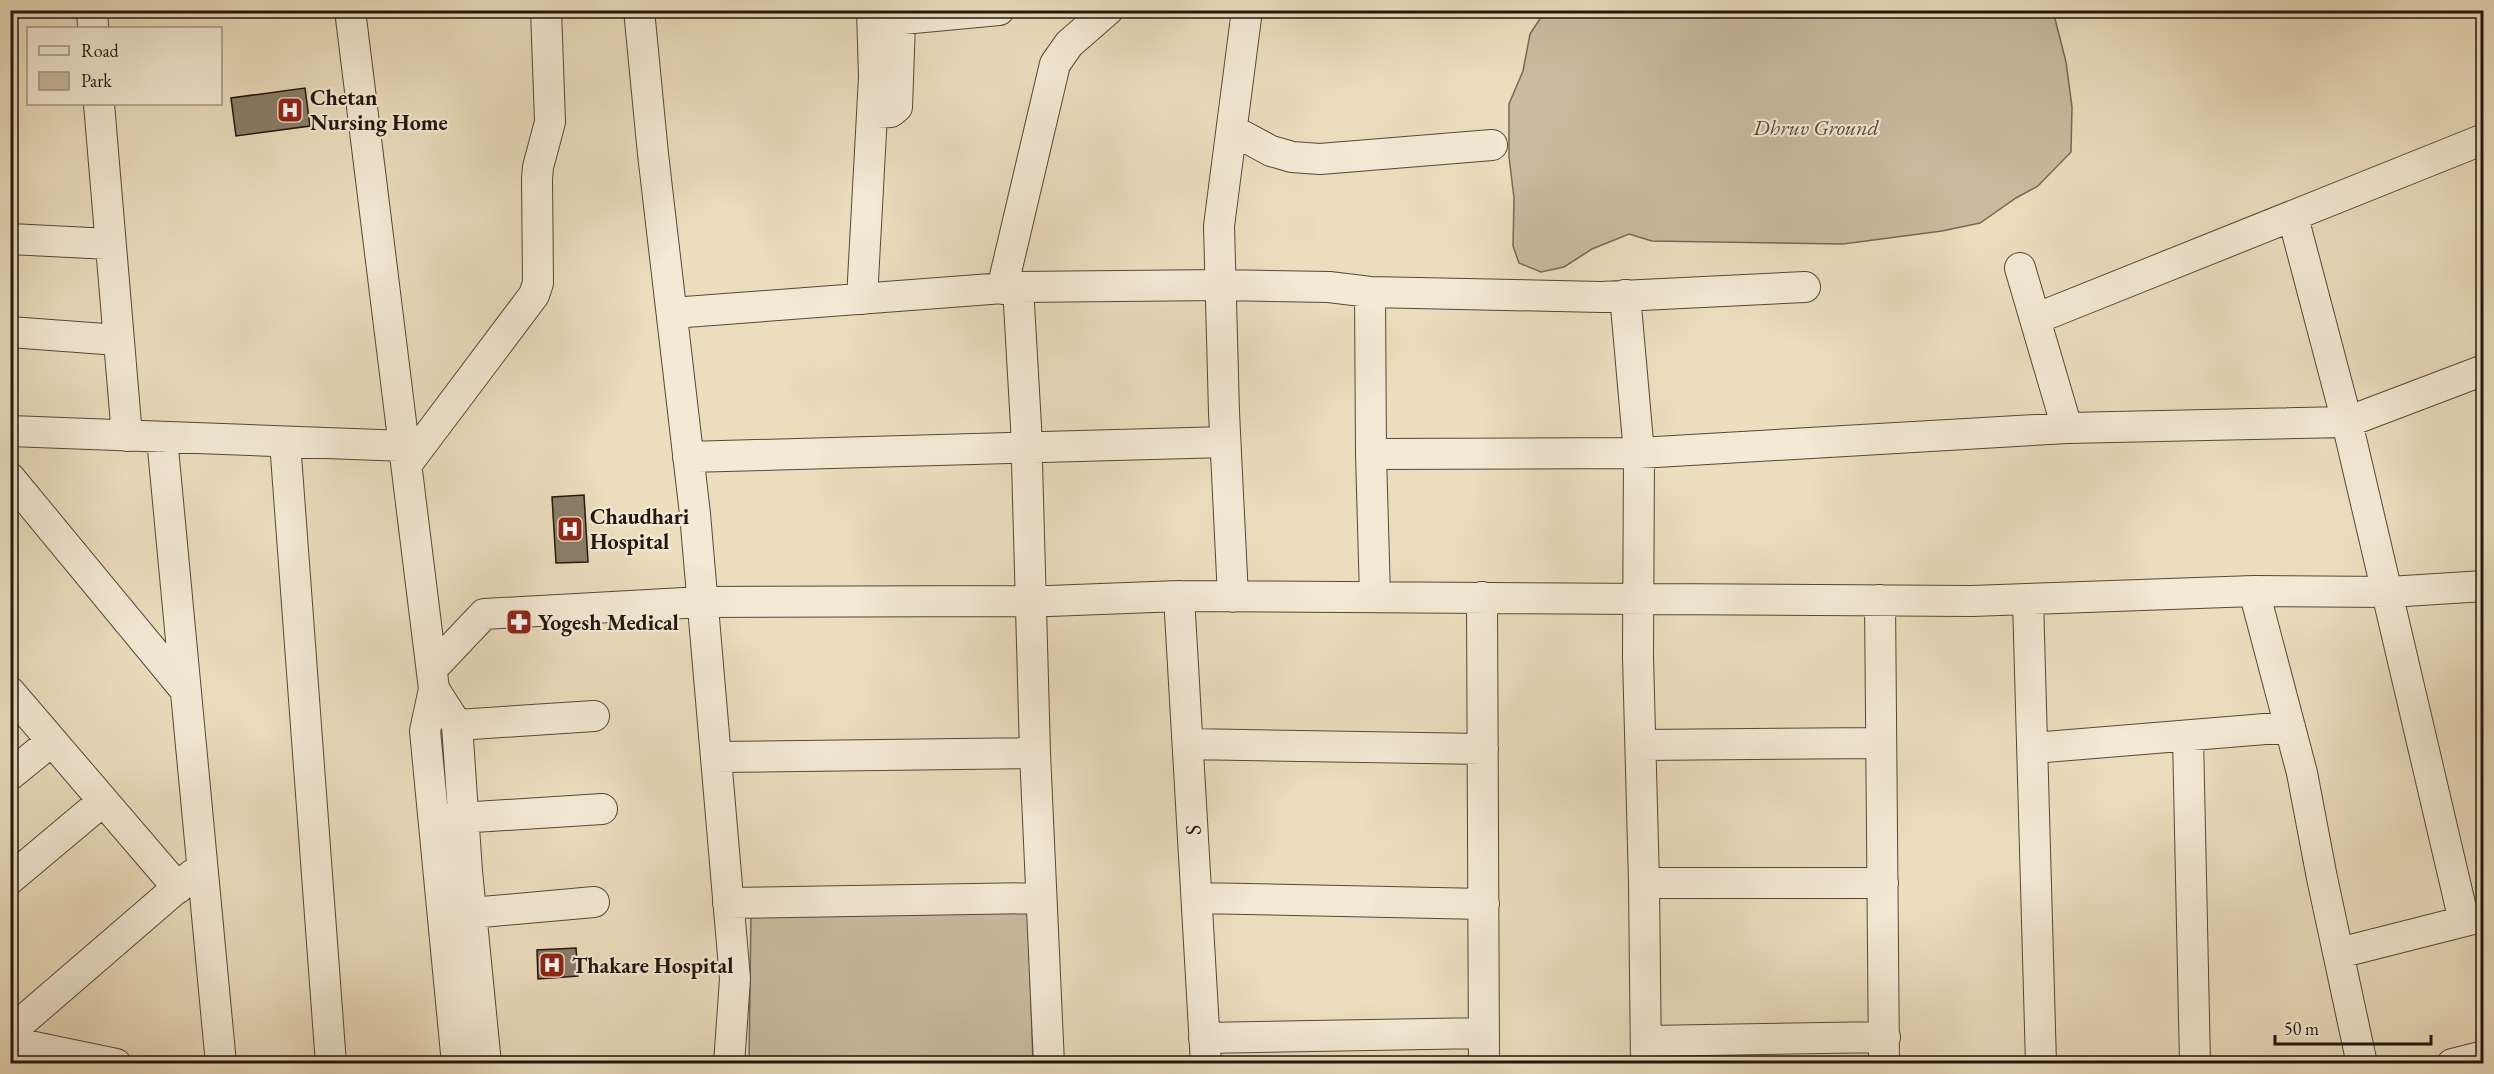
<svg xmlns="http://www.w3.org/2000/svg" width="2494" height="1074" viewBox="0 0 2494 1074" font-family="'EB Garamond',serif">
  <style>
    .green { fill: #cabba0; stroke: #766958; stroke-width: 1.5 }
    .building { fill: #8b7e6a; stroke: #221710; stroke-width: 1.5 }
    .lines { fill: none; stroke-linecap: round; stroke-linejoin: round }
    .minor-casing { stroke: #54483b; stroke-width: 32 }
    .minor { stroke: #f3e9d4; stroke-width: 30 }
    .labels { text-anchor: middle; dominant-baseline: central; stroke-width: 4.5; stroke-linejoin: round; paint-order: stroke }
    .poi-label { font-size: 22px; font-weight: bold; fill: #221710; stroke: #f3e9d4; text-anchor: start }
    .park-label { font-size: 22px; font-style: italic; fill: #54483b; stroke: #f3e9d4 }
    .street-label { font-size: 22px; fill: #221710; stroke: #f3e9d4 }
  </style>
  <rect width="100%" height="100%" fill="#ecddbd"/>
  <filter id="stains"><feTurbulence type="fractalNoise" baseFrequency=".00333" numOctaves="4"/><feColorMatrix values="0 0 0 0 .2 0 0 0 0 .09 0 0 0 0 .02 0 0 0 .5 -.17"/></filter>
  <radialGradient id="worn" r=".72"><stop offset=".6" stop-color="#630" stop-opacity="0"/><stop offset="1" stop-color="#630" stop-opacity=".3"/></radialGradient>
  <path class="green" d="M1545 11H2053L2066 62 2072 107 2071 152 2038 186 2016 198 1980 223 1942 231 1843 244 1652 241 1629 234 1592 249 1564 267 1541 272 1519 263 1513 246 1514 198 1509 157V104L1523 71 1530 34Z
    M1028 905 1033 1063 749 1064 751 912Z"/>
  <path class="building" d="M305 88 310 126 236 136 231 98Z
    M584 495 588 562 556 563 552 497Z
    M576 948 578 976 538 979 537 950Z"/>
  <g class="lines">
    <g class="minor-casing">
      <path id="minor" d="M92 10 93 28
        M350 10 434 689 425 731 457 1064
        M639 10 653 154 695 514 735 979 729 1064
        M99 104 127 436
        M872 113 891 112 897 107 900 22 903 19 999 10
        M1232 130 1271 151 1292 157 1320 159 1492 145
        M2293 217 2347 422 2464 921
        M10 239 110 244
        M2020 268 2067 428
        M1018 287 1221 285 1329 287 1370 292 1601 297 1805 287
        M1002 289 1055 64 1069 44 1108 10
        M1370 292 1371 454 1375 597
        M1625 295 1639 453 1638 657 1644 883 1646 1064
        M862 299 874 77 872 10
        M672 313 1018 287 1026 426 1035 753 1049 1064
        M2035 319 2484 139
        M10 332 118 340
        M10 431 405 446
        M162 438 221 1064
        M285 442 331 1064
        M1371 454 1639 453 2067 428 2347 422 2484 370
        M688 457 1225 442
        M407 464 534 295 538 283 537 179 538 167 550 122 546 10
        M10 478 186 691
        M2254 591 2302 773 2322 878 2362 1064
        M1179 596 1206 1064
        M1233 597 1224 412 1219 226 1247 10
        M1482 597 1484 1064
        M1880 600 1884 1064
        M2028 600 2041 1064
        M432 669 484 614 702 602 1049 601 1179 596 1972 601 2254 591 2389 592 2484 586
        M434 689 457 725 467 871 486 1064
        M10 692 178 888
        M457 725 594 716
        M2188 737 2195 1064
        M1188 744 1483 749
        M1641 745 1881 743
        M2033 748 2290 727
        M716 757 1035 753
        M10 775 52 741
        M443 819 602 809
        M10 879 103 801
        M1644 883H1883
        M1197 898 1484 904
        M728 903 1041 898
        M471 913 594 902
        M2339 953 2481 917
        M10 1032 192 875
        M1204 1038 1484 1033
        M1646 1041 1885 1037
        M10 1042 116 1064
        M2452 1064 2484 1056"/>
    </g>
    <use href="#minor" class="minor"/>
  </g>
  <defs>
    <g id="hospital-square" transform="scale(1.35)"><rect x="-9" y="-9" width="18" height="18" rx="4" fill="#8f2418" stroke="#f3e9d4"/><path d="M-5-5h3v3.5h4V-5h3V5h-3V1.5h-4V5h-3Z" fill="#fff"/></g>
    <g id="pharmacy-square" transform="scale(1.35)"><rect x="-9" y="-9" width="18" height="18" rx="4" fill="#8f2418" stroke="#f3e9d4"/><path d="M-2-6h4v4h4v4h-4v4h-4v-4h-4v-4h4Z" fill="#fff"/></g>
  </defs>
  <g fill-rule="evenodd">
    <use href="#hospital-square" x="290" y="110"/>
    <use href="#hospital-square" x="570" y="529"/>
    <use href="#pharmacy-square" x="519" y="622"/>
    <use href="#hospital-square" x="552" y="965"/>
  </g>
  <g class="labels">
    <g class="poi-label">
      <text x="310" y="97">Chetan<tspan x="310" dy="25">Nursing Home</tspan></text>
      <text x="590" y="516">Chaudhari<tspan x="590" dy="25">Hospital</tspan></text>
      <text x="538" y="622">Yogesh Medical</text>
      <text x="572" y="965">Thakare Hospital</text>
    </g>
    <g class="park-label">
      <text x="1816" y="127">Dhruv Ground</text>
    </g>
    <g class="street-label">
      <text transform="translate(1193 830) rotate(-93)">S</text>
    </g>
  </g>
  <rect width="2494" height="1074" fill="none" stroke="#ecddbd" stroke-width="36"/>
  <rect x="12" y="12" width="2470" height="1050" fill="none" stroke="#221710" stroke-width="3"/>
  <rect x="18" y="18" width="2458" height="1038" fill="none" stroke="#221710" stroke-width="1.5"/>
  <rect x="27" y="27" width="195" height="78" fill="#f3e9d4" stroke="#9f9586" stroke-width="1.5"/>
  <rect x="39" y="46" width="30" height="9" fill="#f3e9d4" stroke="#9f9586" stroke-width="1.5"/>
  <text x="81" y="57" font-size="18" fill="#221710">Road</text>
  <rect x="39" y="72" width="30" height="18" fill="#cabba0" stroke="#9f9586" stroke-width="1.5"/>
  <text x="81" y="87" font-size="18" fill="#221710">Park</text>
  <path d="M2275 1035v9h156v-9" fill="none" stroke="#221710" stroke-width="3"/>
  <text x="2284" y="1035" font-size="18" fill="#221710" stroke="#f3e9d4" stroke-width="4.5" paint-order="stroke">50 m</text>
  <rect width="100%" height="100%" filter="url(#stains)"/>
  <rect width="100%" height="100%" fill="url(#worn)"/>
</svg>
